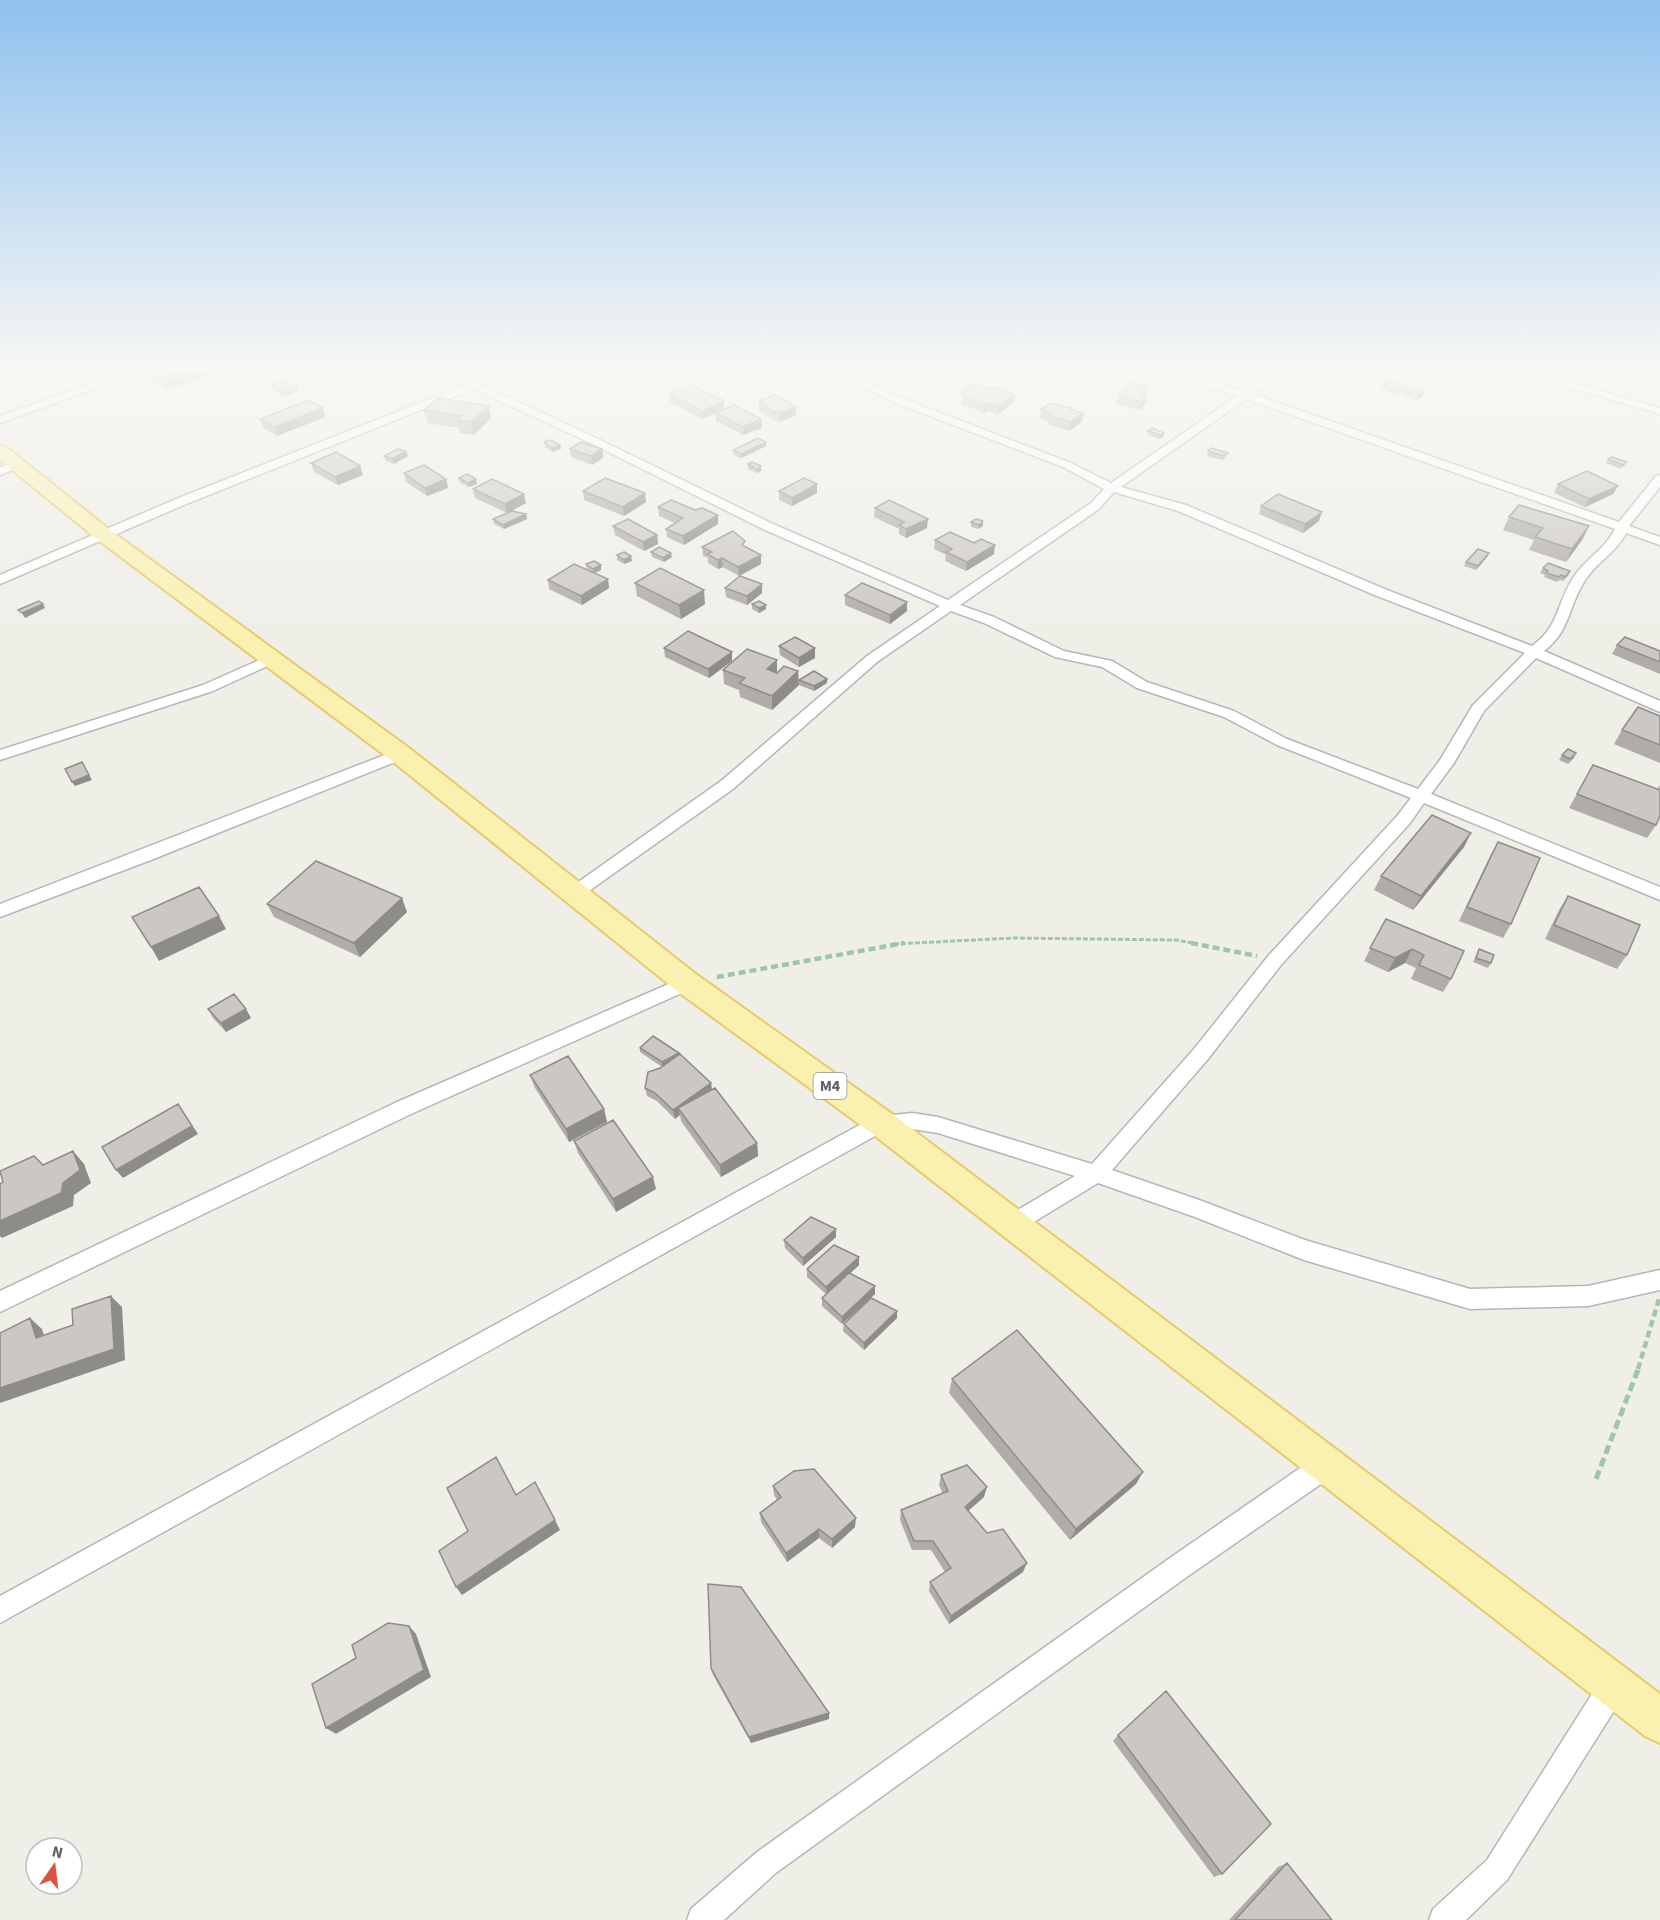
<svg xmlns="http://www.w3.org/2000/svg" width="1660" height="1920" viewBox="0 0 1660 1920" font-family="'Source Sans 3',sans-serif">
  <style>
    .lines { fill: none; stroke-linecap: round; stroke-linejoin: round }
    .minor-casing { stroke: #b4b6ba; stroke-width: 3 }
    .primary-casing { stroke: #e8ca67; stroke-width: 4 }
    .path-far2 { stroke: #9ec6ac; stroke-width: 3; stroke-dasharray: 5 2; stroke-linecap: butt }
    .path-far1 { stroke: #9ec6ac; stroke-width: 4.5; stroke-dasharray: 7 4; stroke-linecap: butt }
    .path { stroke: #9ec6ac; stroke-width: 5; stroke-dasharray: 9 4.5; stroke-linecap: butt }
    .minor { fill: #fff; fill-rule: evenodd }
    .primary { fill: #faf1b1; fill-rule: evenodd }
    .wall { fill: #afaca9 }
    .shaded-wall { fill: #8e8c89 }
    .building { fill: #cbc8c4; stroke: #8e8c89; stroke-width: 1.5 }
    .labels { text-anchor: middle; dominant-baseline: central; stroke-width: 5; stroke-linejoin: round; paint-order: stroke }
    .shield { fill: #fff; stroke: #8e9094; stroke-width: 1.5 }
    .shield-label { font-size: 16px; font-weight: bold; fill: #5e6166 }
  </style>
  <rect width="100%" height="100%" fill="#efeee7"/>
  <g class="lines">
    <g class="minor-casing">
      <path id="minor" d="M140 367H154L0 423V416Z
        M437 367H449L474 381 510 367H524L482 385 592 436 773 524 948 600 1091 503 1104 489 1063 467 901 405 820 367H833L909 401 1071 463 1111 483 1237 396 1152 369 1151 367H1166L1243 391 1276 367H1287L1253 394 1619 522 1656 476 1660 475V487L1629 526 1660 537V545L1626 533C1617 552 1597 562 1586 579 1568 605 1571 631 1544 651L1660 701V712L1536 658 1484 711 1454 763 1431 794 1660 887V900L1424 803 1410 823 1281 965 1208 1059 1112 1170 1199 1200 1305 1240 1470 1289 1588 1286 1660 1270V1290L1588 1306 1470 1309 1304 1260 1195 1217 1098 1183 1014 1234 1006 1231 1003 1224 1006 1217 1075 1176 938 1133 912 1129 884 1131 0 1623V1596L874 1117 912 1113 938 1117 1092 1164 1194 1049 1269 955 1398 815 1411 798 1277 745 1224 717 1137 688 1102 667 1055 657 984 623 951 611 877 662 733 789 579 898 573 900 567 898 564 894 567 890 721 781 867 656 940 606 765 530 584 440 473 389 184 505 0 584V575L176 499 465 385ZM1246 399 1615 529C1606 548 1587 558 1575 575 1556 602 1561 625 1532 646L1387 590 1186 505 1121 487ZM1114 492 1178 511 1377 596 1525 653 1473 705 1440 760 1418 789 1287 739 1234 711 1147 682 1112 661 1064 651 994 617 960 605 1099 509Z
        M1501 367H1517L1660 408V414Z
        M19 460 25 464 23 466 0 475V467Z
        M271 655 276 656 278 659 276 662 213 691 0 760V750L203 685Z
        M400 749 408 754 405 758 151 860 0 917V904Z
        M687 976 693 978 696 983 693 988 411 1114 0 1312V1291L397 1102Z
        M1325 1454 1334 1457 1337 1466 1334 1475 1188 1576 777 1872 724 1920H687L691 1909 757 1852 1170 1558 1316 1457Z
        M1614 1671 1624 1675 1628 1685 1624 1695 1507 1880 1466 1920H1429L1433 1909 1487 1860 1604 1675Z"/>
    </g>
    <g class="primary-casing">
      <path id="primary" d="M0 446 6 447 111 531 409 748 697 975 892 1114 1660 1694V1743L1645 1736 870 1132 677 991 391 760 97 539 0 460Z"/>
    </g>
    <path class="path-far2" d="M894 944 1014 938 1176 940 1198 944"/>
    <path class="path-far1" d="M1191 943 1257 956
      M717 977 904 943
      M1638 1369 1659 1299"/>
    <path class="path" d="M1596 1479 1639 1367"/>
    <use href="#minor" class="minor"/>
    <use href="#primary" class="primary"/>
  </g>
  <path class="wall" d="M147 367H232L166 390 149 380 144 368Z
    M1554 367H1570L1564 370Z
    M1383 384 1403 386 1402 390 1395 394 1381 389Z
    M271 385 298 391 284 396 272 389Z
    M964 388 1014 395 1013 403 997 415 987 411 984 413 962 404Z
    M1402 390 1422 397 1417 400 1401 394Z
    M669 394 761 419 762 428 743 435 716 421V413L702 419 670 402Z
    M1146 394 1145 395 1146 396 1145 404 1140 410 1116 405 1118 396Z
    M759 401 796 407V415L780 422 773 420 759 410Z
    M323 408 325 417 277 436 263 428 260 419Z
    M1041 409 1072 410 1082 422 1069 431 1048 424V421L1040 418Z
    M424 410 491 418 474 435 460 433 459 428 427 423Z
    M1148 431 1164 433 1163 437 1159 439 1148 435Z
    M544 442 561 449 552 452 545 447Z
    M766 446 741 458 734 455 733 450Z
    M570 449H602L603 458 592 465 571 457Z
    M406 451 408 456 394 464 386 461 384 456Z
    M1208 451 1227 457 1223 460 1207 456Z
    M1608 459 1627 462 1624 466 1621 469 1606 463Z
    M311 463 360 466 363 475 338 485 314 472Z
    M748 464 761 466V471L757 473 748 469Z
    M404 473 446 479 448 488 427 496 406 482Z
    M459 478 477 484 469 487 460 483Z
    M817 484V493L792 506 779 500V491Z
    M1558 484 1618 486 1613 494 1585 507 1554 493Z
    M473 489 526 503 512 511 526 514 527 519 504 529 494 524 493 519 507 513 475 498Z
    M583 491 646 502 624 516 584 500Z
    M1261 506 1319 521 1303 533 1259 514Z
    M658 507 695 510 718 515V524L684 545 667 537 666 529 675 523 659 516Z
    M875 508 927 528 906 538 899 534V529L874 517Z
    M1509 517 1589 526 1582 540 1566 562 1529 550 1534 540 1503 530Z
    M983 521V526L978 529 971 527V522Z
    M613 526 657 535 658 544 644 551 615 535Z
    M935 540 994 554 966 571 945 561 946 555 934 549Z
    M745 546 761 555V564L739 576 723 567 718 569 708 563V558L703 556 702 547Z
    M651 552 672 557 664 562 652 557Z
    M1489 553 1487 557 1476 570 1464 566 1466 562Z
    M617 555 632 561 624 564 617 560Z
    M586 564 601 565V570L595 573 608 579 609 588 582 605 549 589 548 580 589 570 587 569Z
    M1543 568 1570 571 1568 576 1563 581 1559 580 1557 582 1544 577 1545 575 1540 573Z
    M635 583 705 604 681 619 637 596Z
    M725 588 762 593 747 605 726 597Z
    M845 595 907 611 890 624 845 605Z
    M752 604 766 605V609L759 613 752 609Z
    M1617 645 1660 651V674L1612 654Z
    M779 646 815 658 799 667 780 655Z
    M664 648 732 652V661L709 678 665 657Z
    M777 660V673L798 671 799 685 772 710 740 697 739 690 724 684 723 670Z
    M827 679V683L814 691 799 685V680Z
    M1660 716V763L1614 744 1622 730Z
    M1576 753 1574 758 1568 764 1559 760 1562 755Z
    M1593 765 1657 789 1660 785 1656 825 1647 838 1569 808Z
    M1498 842 1511 924 1503 938 1459 921 1490 856Z
    M1464 847 1413 910 1374 890 1381 876Z
    M1568 896 1627 955 1617 969 1545 939 1559 910Z
    M267 904 407 912 360 957 274 917Z
    M1386 919 1451 979 1443 992 1411 979 1416 968 1405 963 1388 972 1364 961Z
    M1479 949 1491 963 1488 968 1473 962Z
    M208 1009 251 1018 226 1032 213 1018Z
    M640 1048 680 1054 711 1083 712 1090 757 1143 758 1156 721 1177 681 1121 680 1115 675 1119 657 1101 647 1096 645 1088 660 1068 662 1067 640 1052Z
    M530 1075 604 1109 607 1122 569 1142 535 1088Z
    M574 1141 656 1189 616 1212 578 1153Z
    M836 1237 803 1266 785 1248 784 1240Z
    M859 1257V1265L827 1295 807 1277V1269Z
    M875 1286V1294L842 1324 822 1306V1298Z
    M897 1318 864 1350 843 1331 844 1324Z
    M952 1379 1136 1484 1070 1540 949 1393Z
    M941 1475 984 1497 968 1511 987 1533 1023 1572 949 1624 929 1591 930 1582 945 1572 931 1550H912L900 1520 901 1510 943 1494 939 1485Z
    M773 1486 855 1527 832 1548 819 1538 787 1562 761 1522 760 1513 777 1500 774 1495Z
    M711 1668 829 1713V1719L751 1743 713 1675Z
    M1118 1735 1222 1874 1214 1877 1113 1741Z
    M1287 1863 1332 1920H1229L1278 1867Z"/>
  <path class="shaded-wall" d="M192 367H232L166 390 161 378Z
    M1148 386 1146 394 1140 401 1141 394Z
    M1403 386 1402 390 1395 394 1397 390Z
    M297 387 298 391 284 396 283 392Z
    M1424 392 1422 397 1417 400 1419 395Z
    M1014 395 1013 403 997 415 998 406Z
    M1146 396 1145 404 1140 410 1141 402Z
    M724 401V410L702 419V411Z
    M988 403 987 411 984 413 985 405Z
    M489 406 491 418 474 435 471 422Z
    M796 407V415L780 422V413Z
    M323 408 325 417 277 436 274 427Z
    M1083 414 1082 422 1069 431 1070 422Z
    M761 419 762 428 743 435V427Z
    M1164 433 1163 437 1159 439 1160 435Z
    M766 442V446L741 458V454Z
    M560 445 561 449 552 452V448Z
    M602 449 603 458 592 465 591 456Z
    M406 451 408 456 394 464 393 459Z
    M360 466 363 475 338 485 335 477Z
    M761 466V471L757 473V469Z
    M446 479 448 488 427 496 425 488Z
    M476 479 477 484 469 487 468 483Z
    M817 484V493L792 506V498Z
    M1618 486 1613 494 1585 507 1589 499Z
    M645 493 646 502 624 516 623 507Z
    M524 494 526 503 507 513 505 504Z
    M1322 512 1319 521 1303 533 1305 524Z
    M526 514 527 519 504 529 503 525Z
    M718 515V524L684 545 683 536Z
    M928 519 927 528 906 538V529Z
    M983 521V526L978 529 979 525Z
    M1589 526 1582 540 1566 562 1572 549Z
    M657 535 658 544 644 551 643 542Z
    M995 545 994 554 966 571 967 562Z
    M671 553 672 557 664 562 663 558Z
    M1489 553 1487 557 1476 570 1478 566Z
    M761 555V564L739 576 738 567Z
    M631 556 632 561 624 564V560Z
    M722 558 723 567 718 569V560Z
    M601 565V570L594 573 593 569Z
    M608 579 609 588 582 605 581 596Z
    M762 584V593L747 605V596Z
    M704 590 705 604 681 619 679 605Z
    M907 602V611L890 624V615Z
    M43 604 45 608 25 618 22 613Z
    M766 605V609L759 613V608Z
    M815 648V658L799 667V658Z
    M732 652V661L709 678 708 669Z
    M777 660V674L767 669Z
    M798 671 799 685 772 710V696Z
    M827 679V683L814 691V686Z
    M89 775 92 780 75 786 72 782Z
    M1471 833 1464 847 1413 910 1421 896Z
    M402 898 407 912 360 957 354 943Z
    M219 916 226 929 159 961 151 947Z
    M1412 949 1405 963 1388 972 1395 958Z
    M246 1009 251 1018 226 1032 221 1023Z
    M679 1053 680 1057 662 1067V1062Z
    M711 1083 712 1092 678 1108 680 1115 675 1119 673 1110Z
    M178 1104 198 1134 123 1178 116 1170Z
    M604 1109 607 1122 569 1142 566 1129Z
    M757 1143 758 1156 721 1177 720 1165Z
    M73 1151 84 1164 91 1183 74 1195 73 1206 2 1238 0 1236V1221L63 1183Z
    M653 1177 656 1189 616 1212 613 1199Z
    M836 1229V1237L803 1266V1258Z
    M859 1257V1265L827 1295 826 1287Z
    M875 1286V1294L842 1324V1317Z
    M111 1296 122 1307 125 1360 0 1403V1388Z
    M897 1311V1318L864 1350V1343Z
    M30 1318 42 1329 48 1349 36 1338Z
    M1143 1472 1136 1484 1070 1540 1076 1529Z
    M987 1487 984 1497 962 1516 965 1507Z
    M856 1518 855 1527 832 1548V1539Z
    M555 1520 560 1530 462 1595 456 1587Z
    M819 1529V1538L787 1562 786 1553Z
    M1027 1563 1023 1572 949 1624 951 1616Z
    M409 1626 416 1634 431 1677 336 1734 326 1728Z
    M829 1713V1719L751 1743 749 1737Z"/>
  <path class="building" d="M147 367H192L161 378 144 368Z
    M284 380 297 387 283 392 271 385Z
    M1389 381 1403 386 1397 390 1383 384Z
    M1130 382 1148 386 1141 394 1146 396 1141 402 1118 396Z
    M978 384 993 389 996 387 1014 395 998 406 988 403 985 405 962 395 969 390 964 388 969 385 975 386Z
    M691 385 724 401 702 411 669 394Z
    M1407 386 1424 392 1419 395 1402 390Z
    M775 395 796 407 780 413 772 411 759 401Z
    M438 398 489 406 471 422 457 420 462 416 424 410Z
    M308 400 323 408 274 427 260 419Z
    M1051 403 1072 408 1070 409 1083 414 1070 422 1049 415 1052 413 1041 409Z
    M734 405 761 419 743 427 716 413Z
    M1152 428 1164 433 1160 435 1148 431Z
    M758 438 766 442 741 454 733 450Z
    M550 440 560 445 552 448 544 442Z
    M581 442 602 449 591 456 570 449Z
    M1211 448 1228 453 1224 456 1208 451Z
    M398 449 406 451 393 459 384 456Z
    M336 452 360 466 335 477 311 463Z
    M1612 457 1627 462 1623 465 1608 459Z
    M752 462 761 466 757 469 748 464Z
    M424 465 446 479 425 488 404 473Z
    M1587 471 1618 486 1589 499 1558 484Z
    M467 474 476 479 468 483 459 478Z
    M605 478 645 493 623 507 583 491Z
    M804 478 817 484 792 498 779 491Z
    M492 479 524 494 505 504 473 489Z
    M1278 494 1322 512 1305 524 1261 506Z
    M671 500 695 510 702 508 718 515 683 536 666 529 683 518 658 507Z
    M889 500 928 519 906 529 899 525 904 522 875 508Z
    M1519 505 1589 526 1572 549 1535 537 1543 528 1509 517Z
    M512 511 526 514 503 525 493 519Z
    M628 519 657 535 643 542 613 526Z
    M976 519 983 521 979 525 971 522Z
    M733 531 745 541 742 545 761 555 738 567 722 558 718 560 707 554 712 552 702 547Z
    M950 532 974 543 981 539 995 545 967 562 946 552 952 549 935 540Z
    M659 547 671 553 663 558 651 552Z
    M1478 549 1489 553 1478 566 1466 562Z
    M624 552 631 556 624 560 617 555Z
    M594 561 601 565 593 569 586 564Z
    M1548 563 1570 571 1565 577 1561 575 1559 577 1546 573 1548 571 1543 568Z
    M574 564 608 579 581 596 548 580Z
    M660 568 704 590 679 605 635 583Z
    M740 576 762 584 747 596 725 588Z
    M862 583 907 602 890 615 845 595Z
    M39 601 43 604 22 613 18 610Z
    M759 601 766 605 759 608 752 604Z
    M688 631 732 652 708 669 664 648Z
    M795 637 815 648 799 658 779 646Z
    M1625 637 1660 651V662L1617 645Z
    M747 649 777 660 767 669 777 673 784 666 798 671 772 696 739 683 745 678 723 670Z
    M814 671 827 679 814 686 799 680Z
    M1638 707 1660 716V745L1622 730Z
    M1568 749 1576 753 1570 759 1562 755Z
    M82 762 89 775 72 782 65 769Z
    M1593 765 1660 790V816L1656 825 1577 794Z
    M1432 815 1471 833 1421 896 1381 876Z
    M1498 842 1540 858 1511 924 1467 907Z
    M316 861 402 898 354 943 267 904Z
    M199 887 219 916 151 947 132 917Z
    M1568 896 1640 925 1627 955 1554 925Z
    M1386 919 1464 951 1451 979 1419 965 1424 955 1412 949 1395 958 1370 948Z
    M1479 949 1494 955 1491 963 1476 958Z
    M234 994 246 1009 221 1023 208 1009Z
    M653 1036 679 1053 662 1062 640 1048Z
    M680 1054 711 1083 673 1110 655 1093 645 1088 648 1072 660 1068Z
    M568 1056 604 1109 566 1129 530 1075Z
    M715 1088 757 1143 720 1165 678 1108Z
    M178 1104 192 1126 116 1170 102 1147Z
    M613 1120 653 1177 613 1199 574 1141Z
    M73 1151 80 1170 63 1183 61 1193 0 1221V1184L3 1182 0 1171 34 1156 43 1165Z
    M811 1217 836 1229 803 1258 784 1240Z
    M834 1245 859 1257 826 1287 807 1269Z
    M849 1273 875 1286 842 1317 822 1298Z
    M111 1296 114 1349 0 1388V1333L30 1318 36 1338 73 1325 72 1309Z
    M871 1298 897 1311 864 1343 844 1324Z
    M1017 1330 1143 1472 1076 1529 952 1379Z
    M496 1457 516 1495 535 1482 555 1520 456 1587 439 1551 468 1531 447 1488Z
    M967 1465 987 1487 965 1507 987 1533 1003 1529 1027 1563 951 1616 930 1582 951 1568 933 1541H914L901 1510 948 1491 941 1475Z
    M814 1469 856 1518 832 1539 819 1529 786 1553 760 1513 781 1497 773 1486 794 1471Z
    M708 1584 741 1587 829 1713 749 1737 711 1668Z
    M388 1623 409 1626 424 1670 326 1728 312 1684 356 1658 352 1645Z
    M1166 1691 1271 1824 1222 1874 1118 1735Z
    M1287 1863 1332 1920H1235Z"/>
  <linearGradient id="sky" x2="0" y2="1"><stop stop-color="#90c1ef"/><stop offset="0.58" stop-color="#f8f7f4"/><stop offset="1" stop-color="#f8f7f4" stop-opacity="0"/></linearGradient>
  <rect width="1660" height="636" fill="url(#sky)"/>
  <g class="labels">
    <rect class="shield" x="813.5" y="1073" width="33" height="26" rx="4.5"/>
    <g class="shield-label">
      <text x="830" y="1086">M4</text>
    </g>
  </g>
  <g transform="translate(54 1866) rotate(14)"><circle r="28" fill="#ffffff" stroke="#bfc0c2" stroke-width="1.5"/>
  <path d="M0-4.5L10 22L0 15L-10 22Z" fill="#de523e"/>
  <text y="-9" font-size="16" font-weight="bold" text-anchor="middle" fill="#5e6166">N</text>
  </g>
</svg>
